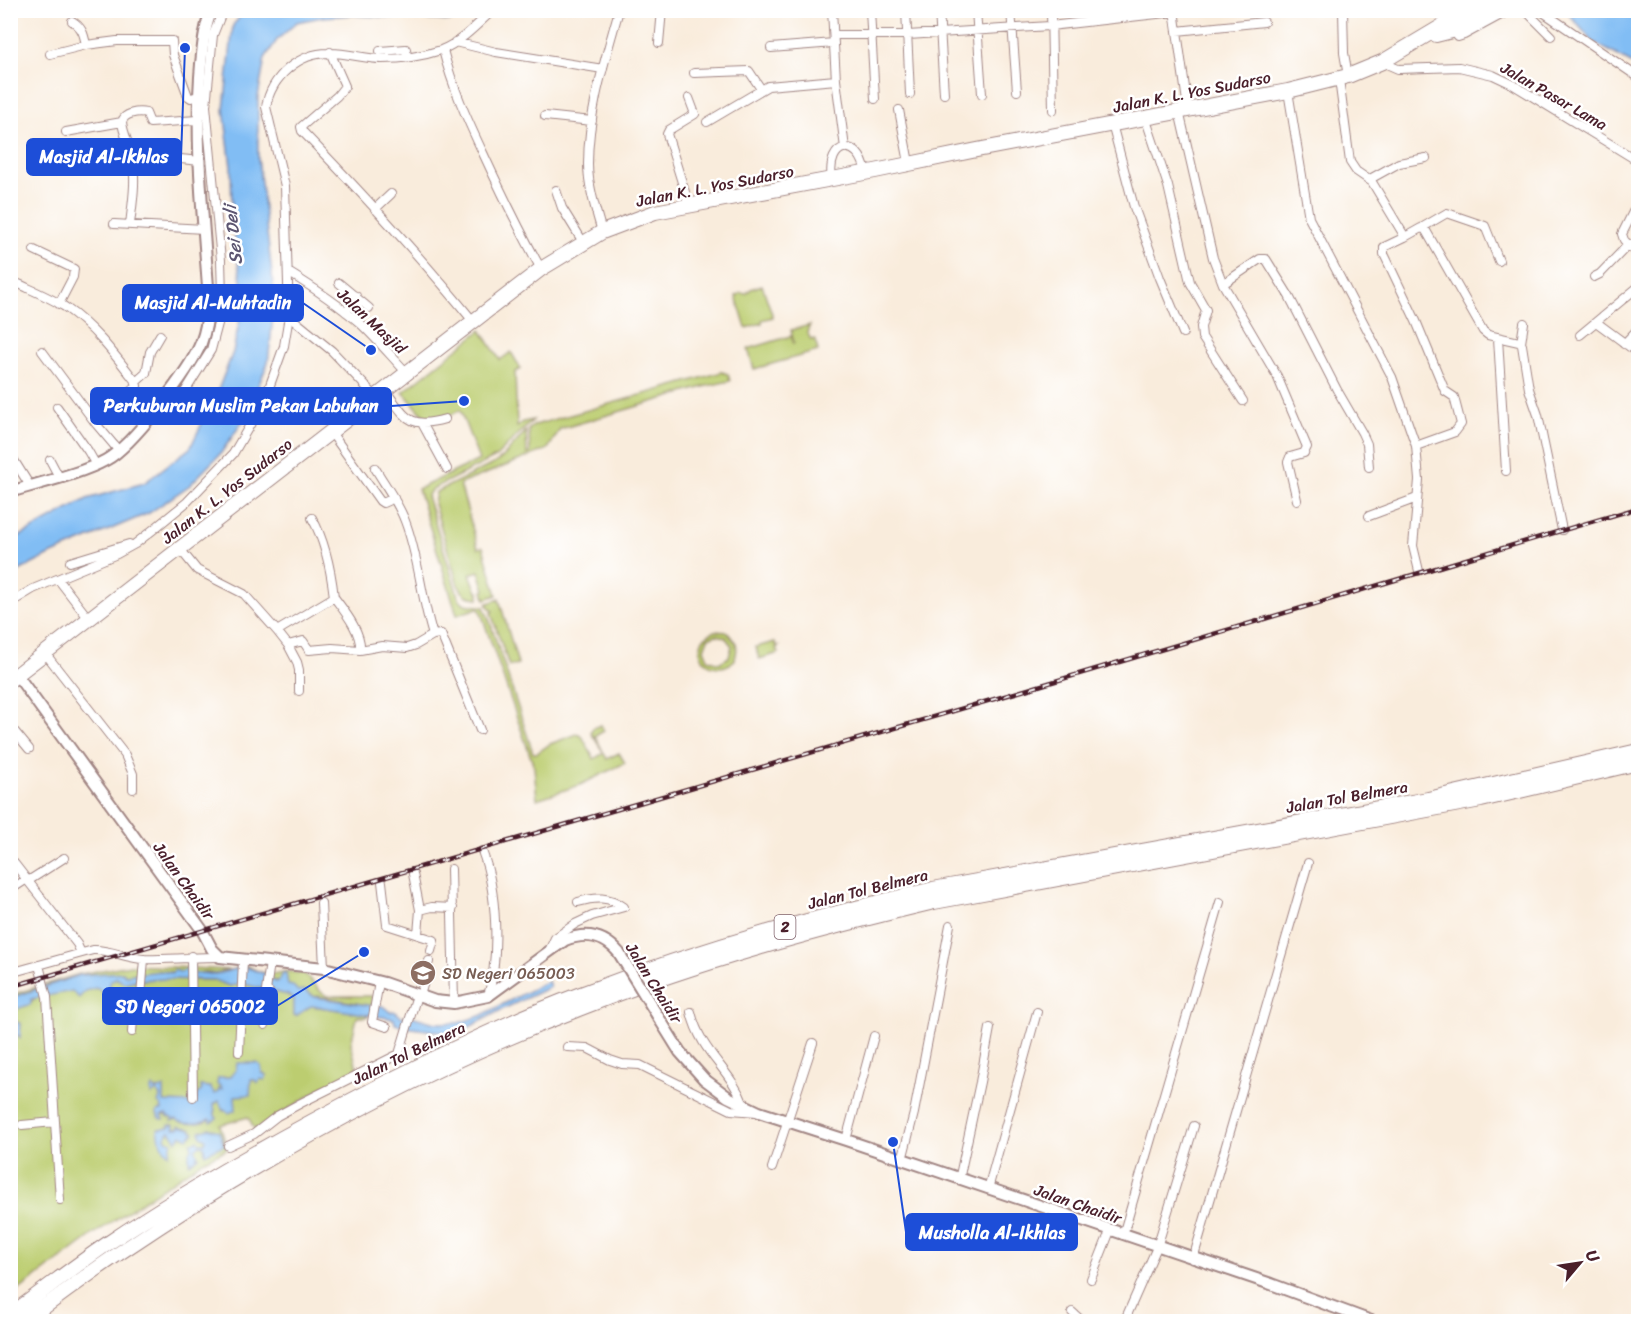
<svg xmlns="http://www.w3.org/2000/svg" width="1649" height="1332" viewBox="0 0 1649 1332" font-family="Sriracha,sans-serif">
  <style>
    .green { fill: #bccd70; stroke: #83764e; stroke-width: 1.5; fill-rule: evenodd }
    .water { fill: #81bdf4; stroke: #666e90; stroke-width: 1.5 }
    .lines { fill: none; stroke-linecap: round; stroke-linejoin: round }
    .street-casing { stroke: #a28684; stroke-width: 10 }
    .secondary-casing { stroke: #a28684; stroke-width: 14 }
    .highway-casing { stroke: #a28684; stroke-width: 16 }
    .street { stroke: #fff; stroke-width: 8 }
    .secondary { stroke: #fff; stroke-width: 10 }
    .highway { stroke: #fff; stroke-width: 14 }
    .rail-casing { stroke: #4a1f2b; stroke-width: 4.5 }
    .rail { stroke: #fff; stroke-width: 2; stroke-dasharray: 7; stroke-linecap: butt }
    .secondary-bridge-casing { stroke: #a28684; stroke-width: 14; stroke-linecap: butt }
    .secondary-bridge { stroke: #fff; stroke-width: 10 }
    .labels { text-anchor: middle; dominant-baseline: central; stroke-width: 5; stroke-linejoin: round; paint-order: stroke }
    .shield { fill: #fff; stroke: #80626b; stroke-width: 1.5 }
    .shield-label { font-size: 15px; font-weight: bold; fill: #4a1f2b }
    .street-label { font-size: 16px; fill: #4a1f2b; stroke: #fff }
    .education-label { font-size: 16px; fill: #785e54; stroke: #fff; text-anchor: start }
    .water-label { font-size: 18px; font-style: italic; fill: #5d5671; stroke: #fff }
    .leader { fill: none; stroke: #1d4ed8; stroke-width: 2 }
    .callout-dot { fill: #1d4ed8; stroke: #fff; stroke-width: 2 }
    .callout { fill: #1d4ed8; stroke: #1d4ed8; stroke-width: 2 }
    .callout-label { font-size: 18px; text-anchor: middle; font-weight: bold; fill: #fff }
  </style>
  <rect width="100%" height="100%" fill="#fff"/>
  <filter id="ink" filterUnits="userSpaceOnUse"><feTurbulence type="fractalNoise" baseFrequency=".0167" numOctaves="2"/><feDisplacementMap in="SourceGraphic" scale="12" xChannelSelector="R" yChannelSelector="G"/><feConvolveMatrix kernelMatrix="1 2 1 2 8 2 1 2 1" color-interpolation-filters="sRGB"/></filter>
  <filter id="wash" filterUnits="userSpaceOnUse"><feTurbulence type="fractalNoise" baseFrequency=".008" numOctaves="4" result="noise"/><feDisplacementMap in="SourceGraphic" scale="24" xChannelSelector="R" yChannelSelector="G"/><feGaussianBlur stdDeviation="1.35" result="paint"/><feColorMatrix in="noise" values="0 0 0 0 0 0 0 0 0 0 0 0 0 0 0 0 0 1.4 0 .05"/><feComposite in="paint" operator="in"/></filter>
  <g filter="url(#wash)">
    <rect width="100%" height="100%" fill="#f9ecdc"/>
    <path class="green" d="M762 285 773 317 762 320V323L746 328 736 296 741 293 746 294 751 289Z
      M810 325 807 332 811 340 815 339 818 351 754 369 748 349 791 336 794 344 791 330Z
      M481 330 500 360 511 352 521 369 515 372 517 427 523 422 533 420 496 457 432 489 427 496 459 599 465 604 484 607 490 622 533 753H537L550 744 577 734 582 736 594 759 604 753 591 733 593 728 601 725 604 731 595 736 607 759 619 753 625 763 580 785 537 799 534 767 480 610 478 608 457 615 418 489 479 460 460 410 449 416 426 418 403 392Z
      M722 372 728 374 730 381 707 386 560 429 548 449 460 484 478 548 483 547 497 595 485 599 483 591 485 590 479 571 470 574 477 592H479V598C467 597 464 596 458 585L434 504 436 492 495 463 503 457 526 431 527 454 530 453 529 429 535 425Z
      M499 599 518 664 509 666 491 613 493 611 487 605 488 603Z
      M714 631 727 632 736 643C743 679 688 672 703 639ZM716 635 725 637 732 646 729 657 719 663 708 659 704 649 708 638Z
      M775 642 776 646H779L776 649 779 653 759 659 756 647Z
      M130 965 232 970 245 965 260 972 273 974 286 971 305 974 320 991 327 996H373L372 1006 318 996 315 997 304 990 298 991 279 981 271 980 265 974 246 967 223 971 215 974 204 972 195 974 161 971 125 975 123 972 11 998V995L80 974Z
      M116 978 128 981 157 979 215 980 229 986 244 984 288 995 294 999V1015L311 1006 370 1014 366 1017H357L351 1044 358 1072 322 1088 255 1130 248 1117 220 1125 227 1149 203 1161 91 1236 11 1296V1028L19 1037 21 1024 14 1020 16 1012 14 1009C25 1003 57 988 72 991 75 992 78 994 81 995L85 991 96 988 105 993 110 987V981ZM261 1066 262 1073 267 1075 261 1079H251L235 1095 228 1110 222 1109 221 1102 219 1101 214 1104 215 1116C200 1129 184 1120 168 1117L167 1114 162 1116 163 1119 159 1115 162 1111 161 1097 157 1091 153 1093 154 1090 164 1089V1102L190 1103 191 1099 196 1100 195 1096 202 1090V1088L216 1094 223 1088 221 1086 223 1077H230L236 1070Z"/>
    <path class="water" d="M245 11H468L450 21 351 15 322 17 297 22 277 40 265 58 258 97V158L275 299 268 363 243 421 221 453 190 485 149 513 52 554 11 575V541L87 499 144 483 190 448 218 390 233 352 244 299 236 251 232 214 231 167 224 109 233 25Z
      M1566 11H1638V67L1593 42Z
      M246 967 265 974 276 982 279 981 283 973H286L288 985 293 986 298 991 304 990 315 997 373 1006C381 1004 384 1006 390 1012L394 1011 402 1017 408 1015 435 1023H458L480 1016 548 981 550 987 501 1010 462 1031 450 1033 404 1027 395 1024 394 1019 320 1007 311 1006 296 1016 294 1015V999L288 995 244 984 229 986 215 980 157 979 136 980 124 983 116 978 110 982 108 994 96 988 85 991 79 998 72 991 31 999V1004L14 1010 16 1012 14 1021 21 1024 20 1038 11 1028 10 998 80 975 123 972 125 975 161 971 172 973 174 970 181 972 188 969 195 974C203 971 207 975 215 974 225 972 235 969 246 967Z
      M237 1063H257L261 1066 262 1073 267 1075 265 1080 261 1079 257 1083 255 1080 251 1079 250 1095 235 1096 236 1110 229 1113 224 1109 223 1111 219 1101 214 1104 215 1116 217 1118 211 1122 210 1119C199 1123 187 1127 176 1119L172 1121V1118L168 1117 166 1114 162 1115 164 1119H161L157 1114V1111L162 1110 161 1105 158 1103 160 1097 157 1091 151 1095V1089L153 1087 155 1090 164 1088V1102L190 1103V1099L196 1100V1095L202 1090 200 1086 210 1087 215 1094 218 1092 219 1088 222 1089 221 1086 217 1084 218 1078 230 1077 236 1070Z
      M169 1125H174V1128H179V1126L191 1129 194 1133 188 1138 181 1135 177 1141 170 1131 165 1137 166 1140 172 1142 169 1154 161 1145 158 1129 169 1127Z
      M209 1128 219 1131 224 1145 205 1154 204 1146 200 1145 195 1149 198 1155 196 1156 199 1157 189 1163V1153L192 1149 191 1142H196L198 1140 199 1143H205L206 1139 201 1136 200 1131Z"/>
  </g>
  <g filter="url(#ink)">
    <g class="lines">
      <g class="street-casing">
        <path id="street" d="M755 10H773
          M832 10 836 80 845 148
          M870 10 875 99
          M906 10 910 94
          M939 10 944 94
          M976 10 982 94
          M1011 10 1017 91
          M1051 10 1053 110
          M1174 10 1188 109
          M1343 10 1344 53 1348 76
          M1525 10 1551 36
          M1540 10 1638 77
          M72 21C82 27 84 34 86 45
          M1453 30 1458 37 1464 35 1510 10
          M1177 31 1264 22
          M834 35H908L1050 26 1175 12
          M455 42 496 52 603 69
          M659 43 662 10
          M771 48 834 43
          M443 50C452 86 467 119 483 153 501 192 520 231 541 269
          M380 51 406 49 407 57
          M330 52 345 86 337 96 301 127 302 131C361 192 419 255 473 321
          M50 54 86 45 117 41H172L173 55 188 96 191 98 198 96
          M1382 62 1398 69 1459 67 1493 75 1512 84 1638 161
          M694 73 749 71 761 89
          M1339 79 1350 162 1356 171 1372 182 1405 237 1421 228 1425 229 1483 331 1488 335 1519 342 1522 345 1529 389 1538 415 1562 530
          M1288 91 1309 218 1392 377 1416 446 1419 480 1413 546 1419 571
          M689 98 695 114 669 130 667 134 689 205
          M899 110 909 163
          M1179 111 1213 258 1223 284 1277 376 1307 447 1304 453 1290 457 1288 462 1297 500
          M545 116 592 121
          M1145 117 1168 186 1190 282 1206 310 1201 327 1202 337 1243 401
          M122 122C123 133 129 143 131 153 137 177 133 200 130 224
          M707 122 768 86 836 80
          M1112 124 1134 207 1160 278 1183 333
          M66 132 122 122C124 113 138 111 146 113L150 123 198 120
          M171 158 200 161
          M832 179C826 142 859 135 866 173
          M1370 179 1399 163 1426 158
          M556 190 562 208 583 242
          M1638 202 1622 234 1624 240 1638 254
          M375 209 391 194
          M114 224 204 229
          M1423 227 1447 213 1485 226 1499 261
          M602 232C596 211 588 186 588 164 588 113 605 60 619 10
          M1405 237 1384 247V254L1416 321 1445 391 1454 397 1461 424 1455 432 1416 446
          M34 250 74 269 73 277 59 304
          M288 272C314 288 338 304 361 324 377 339 391 356 406 372
          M1594 277 1600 274 1629 244
          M339 283 369 308
          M19 284C34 291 51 298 65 307 94 327 115 355 136 382
          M1223 284 1260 259H1266L1289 296 1337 390 1362 433 1367 444 1369 467
          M346 312 356 296
          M289 316 332 351 375 396
          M1596 322 1638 353
          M1580 335 1638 287
          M1498 338 1506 471
          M1521 343 1524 323
          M1624 344 1638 329
          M42 351 97 425 119 451
          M384 389C406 416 407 430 445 419
          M57 407 88 451 96 465
          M171 414 211 350 219 320 222 296 221 260 206 106 213 35 223 10
          M422 423 447 469
          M144 424 127 403 125 395 137 386 136 382 146 373 150 352 160 335
          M330 431 380 501 383 503 394 498
          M10 454 30 486
          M50 460 59 477
          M375 468C385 485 398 502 405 521 419 557 421 598 433 635
          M1369 516 1417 498
          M312 518C325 541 331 571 334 597
          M180 549 197 570 244 594 277 631 288 645 297 662 299 670V691
          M70 562 129 544
          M58 579 89 619
          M10 603 33 589 117 554 135 544 154 529 187 502 233 454 265 399 284 346 289 316 285 186 266 107C271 77 299 52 331 53 348 53 365 59 382 59 401 59 423 56 441 50 460 43 478 24 493 10
          M277 631 334 597C344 611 362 632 360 650
          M288 645 303 641 309 650 332 648 360 650 382 646 407 648 416 645 433 635 441 634 480 730
          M45 653 125 755 133 774V789
          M10 726 29 749
          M482 851C497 890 500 955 488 996
          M10 858 77 944 81 953
          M451 869 454 1003
          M413 874 420 910 418 934
          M28 881 64 858
          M382 882 387 925 434 940 431 951
          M10 890 27 879
          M321 903 324 968
          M420 910 432 907 453 908
          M549 951 555 938 575 924 592 916 624 907C609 896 595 897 578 902
          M191 956 193 1097
          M429 962V961
          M39 965 47 997 60 1200
          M10 973 93 950C110 949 127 959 144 959 169 960 195 957 220 957
          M379 982 372 1022 387 1027
          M420 996 427 971
          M691 1012C701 1054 731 1069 744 1105
          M265 1025 269 992 266 991 270 962
          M132 1032 133 1020 140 1010 144 959
          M567 1047 587 1048 610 1060 622 1064 640 1065 731 1110 757 1112
          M239 1052 243 960
          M22 1125 54 1122
          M846 1140 874 1036
          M228 1146 254 1134 277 1116 301 1103 399 1054 417 995
          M902 1160 914 1113 950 925
          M772 1168 813 1043
          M959 1180 980 1082 990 1028
          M988 1189 1037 1012
          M1123 1235 1220 902
          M1193 1259 1308 863
          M1091 1279 1110 1231
          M1072 1312 1083 1322
          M1124 1322 1157 1247 1194 1126"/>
      </g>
      <g class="secondary-casing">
        <path id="secondary" d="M10 492C39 483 81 474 106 460 132 446 190 370 201 343 206 330 208 316 209 302 204 223 194 143 201 64 203 46 204 27 212 10
          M17 675 202 930 212 949 220 957 324 968 384 983 435 1001 454 1003 488 996 565 940C586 932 604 935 619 953
          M657 1015 680 1052 704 1079 728 1097 759 1112 846 1140 1271 1284 1374 1322"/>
      </g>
      <g class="highway-casing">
        <path id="highway" d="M1436 35 1460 29 1494 10
          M10 680 541 269 602 232 655 212 875 171 977 150 1288 91 1348 76 1382 62 1469 10
          M10 1315C44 1290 76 1265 110 1242 196 1184 286 1134 377 1087 443 1053 509 1021 578 995 694 951 813 917 933 889L1428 799 1638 751
          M24 1322C58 1297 92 1271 127 1248 271 1151 427 1067 589 1005 701 961 817 930 934 902L1481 800 1638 763"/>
      </g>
      <use href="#street" class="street"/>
      <use href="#secondary" class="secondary"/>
      <use href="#highway" class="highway"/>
      <g class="rail-casing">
        <path id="rail" d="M10 987 1015 693 1638 508"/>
      </g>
      <use href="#rail" class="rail"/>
      <g class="secondary-bridge-casing">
        <path id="secondary-bridge" d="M619 953 657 1015"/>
      </g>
      <use href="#secondary-bridge" class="secondary-bridge"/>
    </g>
  </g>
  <defs>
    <g id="school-disc" transform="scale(1.35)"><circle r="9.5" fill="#8d6e63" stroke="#fff"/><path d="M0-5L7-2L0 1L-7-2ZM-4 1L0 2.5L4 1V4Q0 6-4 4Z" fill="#fff"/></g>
  </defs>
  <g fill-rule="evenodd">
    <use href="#school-disc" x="423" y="973"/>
  </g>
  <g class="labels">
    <rect class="shield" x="774.5" y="915" width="21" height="24" rx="4.5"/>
    <g class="shield-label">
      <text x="785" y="927">2</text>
    </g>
    <g class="street-label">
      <text transform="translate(1192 92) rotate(-11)">Jalan K. L. Yos Sudarso</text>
      <text transform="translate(1554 96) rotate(30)">Jalan Pasar Lama</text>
      <text transform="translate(715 186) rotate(-11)">Jalan K. L. Yos Sudarso</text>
      <text transform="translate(372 321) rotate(43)">Jalan Masjid</text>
      <text transform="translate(227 491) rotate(-38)">Jalan K. L. Yos Sudarso</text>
      <text transform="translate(1347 797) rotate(-10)">Jalan Tol Belmera</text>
      <text transform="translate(184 881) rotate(54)">Jalan Chaidir</text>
      <text transform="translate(868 889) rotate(-14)">Jalan Tol Belmera</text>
      <text transform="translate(654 983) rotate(58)">Jalan Chaidir</text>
      <text transform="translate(409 1053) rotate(-26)">Jalan Tol Belmera</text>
      <text transform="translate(1078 1204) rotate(19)">Jalan Chaidir</text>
    </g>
    <g class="education-label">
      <text x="442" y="973">SD Negeri 065003</text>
    </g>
    <g class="water-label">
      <text transform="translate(233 235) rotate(-96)">Sei Deli</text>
    </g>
  </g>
  <path class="leader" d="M185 48L181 157M371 350L303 303M464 401L391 406M364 952L277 1006M893 1142L906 1232"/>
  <g class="callout-dot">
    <circle cx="185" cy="48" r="6"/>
    <circle cx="371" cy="350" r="6"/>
    <circle cx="464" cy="401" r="6"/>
    <circle cx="364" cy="952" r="6"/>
    <circle cx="893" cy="1142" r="6"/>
  </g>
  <g class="callout">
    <rect x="27" y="139" width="154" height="36" rx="6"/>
    <rect x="123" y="285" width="180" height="36" rx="6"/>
    <rect x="91" y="388" width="300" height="36" rx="6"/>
    <rect x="103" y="988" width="174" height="36" rx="6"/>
    <rect x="906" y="1214" width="171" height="36" rx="6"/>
  </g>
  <g class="callout-label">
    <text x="104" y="163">Masjid Al-Ikhlas</text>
    <text x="213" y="309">Masjid Al-Muhtadin</text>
    <text x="241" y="412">Perkuburan Muslim Pekan Labuhan</text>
    <text x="190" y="1013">SD Negeri 065002</text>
    <text x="992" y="1239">Musholla Al-Ikhlas</text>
  </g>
  <rect width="1649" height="1332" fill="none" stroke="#fff" stroke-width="36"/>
  <g transform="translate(1580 1263) rotate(61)" stroke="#ffffff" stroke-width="4.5" paint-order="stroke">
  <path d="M0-4.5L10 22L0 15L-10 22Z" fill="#4a1f2b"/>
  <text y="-9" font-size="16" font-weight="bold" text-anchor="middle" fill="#4a1f2b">U</text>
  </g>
</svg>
